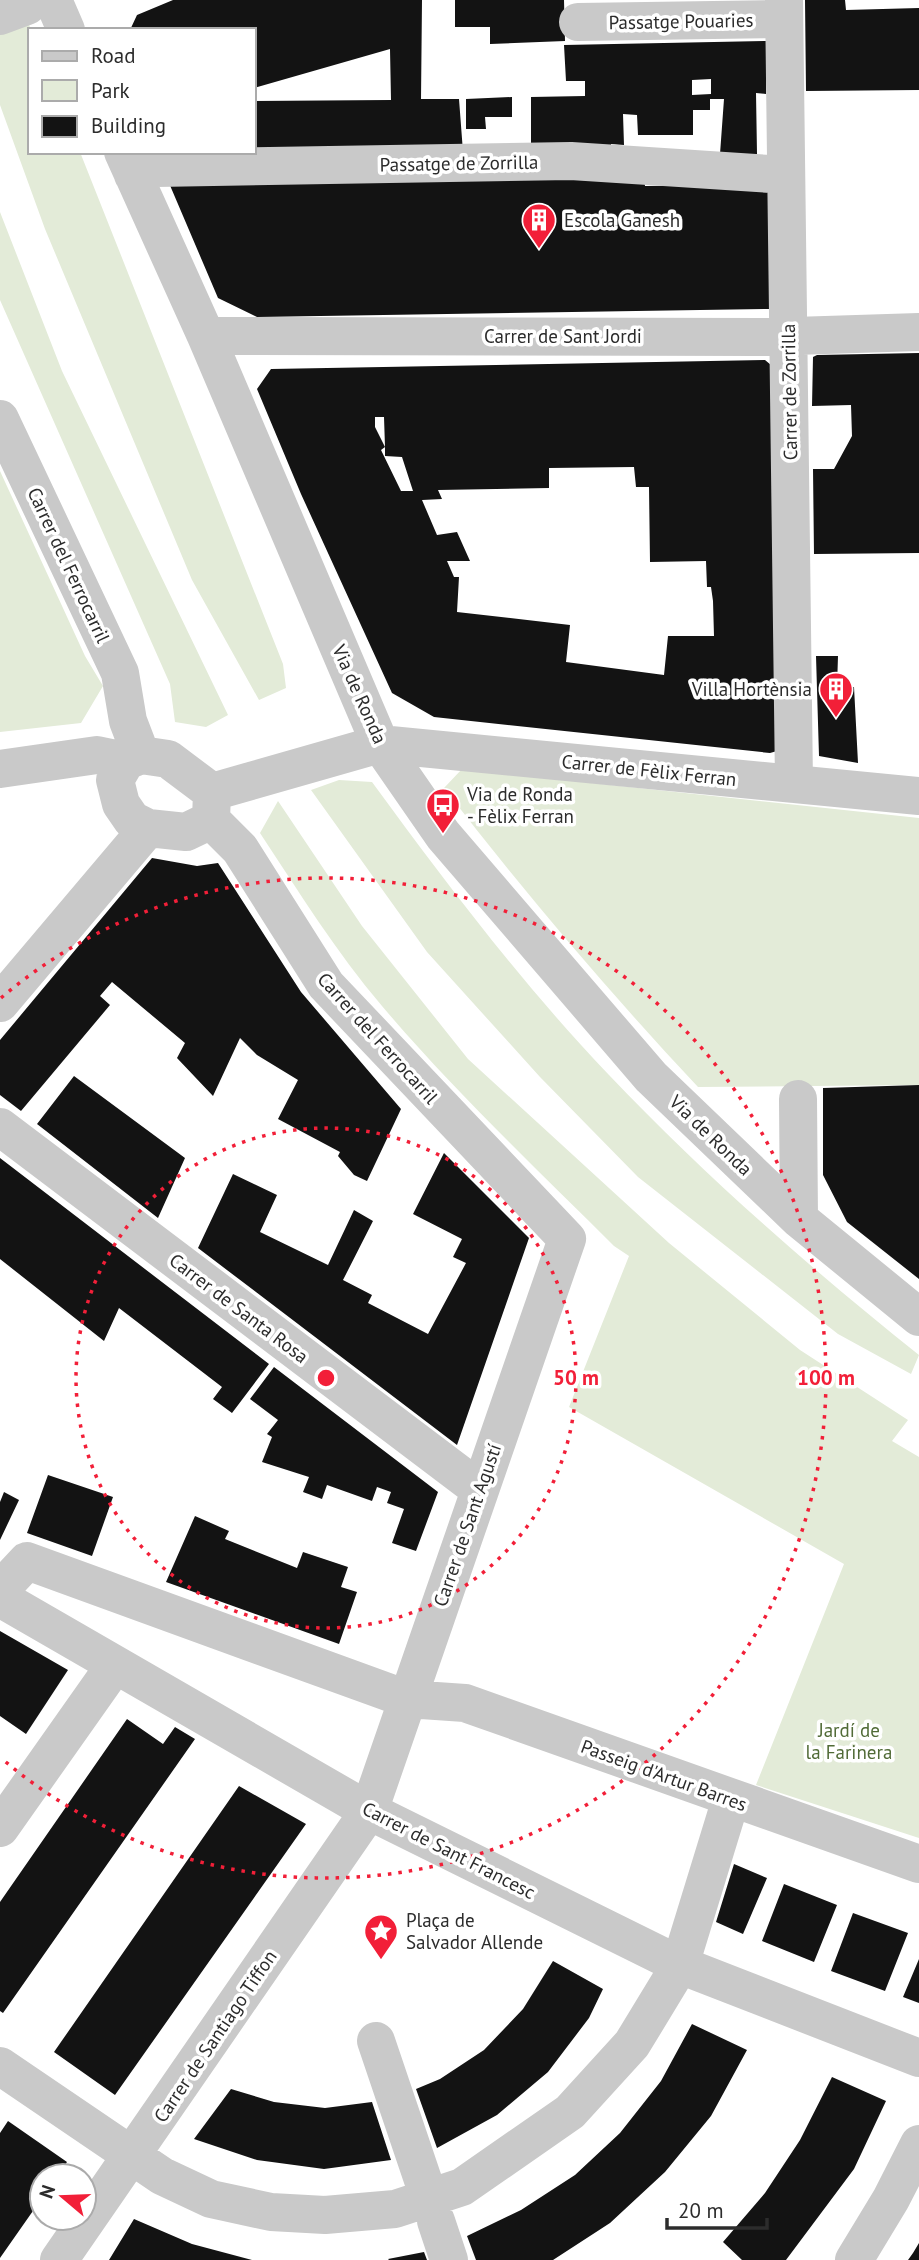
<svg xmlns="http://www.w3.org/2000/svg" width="919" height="2260" viewBox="0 0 919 2260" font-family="'PT Sans',sans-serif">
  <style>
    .green { fill: #e3ebd8 }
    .building { fill: #131313; fill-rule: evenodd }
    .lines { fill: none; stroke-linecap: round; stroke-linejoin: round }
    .street { stroke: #c9c9c9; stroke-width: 38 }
    .ring { fill: none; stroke: #f21f38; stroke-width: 3.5; stroke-dasharray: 3.5 7 }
    .labels { text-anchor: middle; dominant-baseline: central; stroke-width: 7; stroke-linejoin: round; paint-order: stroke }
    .street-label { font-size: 19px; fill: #2c2c2c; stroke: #fff }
    .poi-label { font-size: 19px; fill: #2c2c2c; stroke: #fff; text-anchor: start }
    .park-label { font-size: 19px; fill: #516b37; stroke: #fff }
    .centre { fill: #f21f38; stroke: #fff; stroke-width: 3.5 }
    .ring-label { font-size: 21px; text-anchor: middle; font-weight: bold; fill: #f21f38; stroke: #fff; stroke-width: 7; stroke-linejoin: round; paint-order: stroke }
  </style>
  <rect width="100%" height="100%" fill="#fff"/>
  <path class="green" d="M28 22 31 30 30 152H80L283 664 286 688 259 700 192 580 45 229 0 105V32Z
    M0 212 62 371 228 715 206 727 175 722 170 684 0 300Z
    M0 471 85 656 103 686 81 723 0 732Z
    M462 769 919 818V1085L698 1087C608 991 524 892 444 788Z
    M339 780 372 782C446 883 522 984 609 1075 704 1175 811 1269 919 1355L911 1374 838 1334 638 1177 540 1077 427 952 311 790Z
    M278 801 362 926 468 1059 669 1243 800 1350 908 1420 892 1441 919 1457V1838L756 1785 844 1564 569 1407 629 1256 614 1246C536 1168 454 1091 382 1006 336 952 299 892 260 833Z"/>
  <path class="building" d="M173 0H422L421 99H459L463 152H254V101L391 100 390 49 254 88V30H130L137 15Z
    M455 0H564L565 41 490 44V27H455Z
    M805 0H845L846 10 919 8V90L806 91Z
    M766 41V94L756 93 757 154H720L724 99H710V110H693V135H638L637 115 623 114 624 145 611 144V154L531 151V97L585 96V81H566L564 45ZM711 79V94L692 95V80Z
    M512 97V117H485L486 129H466V99Z
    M166 176 644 178 645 186 768 185 770 309 257 317 218 298Z
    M919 353V553L814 554 813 469H834L852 436 851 405 812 406 813 357 817 355Z
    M765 360 771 365 777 751 770 753 434 717 392 693 301 494 257 389 271 369ZM375 417H384L385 447 375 427ZM385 447V456L402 457 413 491H401L381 450ZM634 467 636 487H649L650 562 706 561 707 587H711L713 601 714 636H668L664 675 566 662 570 625 457 612 459 577H454L447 561H470L457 532 437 535 422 500 442 499 438 490 549 488V468Z
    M816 656H838L837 687H854L858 763 819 756Z
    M152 858 197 866 218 863 301 992 401 1109 367 1181 354 1175 338 1156 340 1152 278 1119 298 1080 257 1055 240 1038 213 1096 177 1058 185 1043 112 982 100 996 110 1005 21 1111 0 1095V1040Z
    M74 1076 185 1158 158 1218 37 1124Z
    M919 1085V1279L847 1222 823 1175V1088Z
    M444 1153 529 1238 457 1445 198 1248 233 1174 277 1195 260 1232 328 1265 354 1210 373 1221 343 1280 372 1295 368 1303 428 1334 466 1263 453 1257 462 1239 413 1214Z
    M0 1158 269 1364 232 1413 213 1399 222 1387 119 1308 104 1341 0 1259Z
    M274 1367 438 1492 416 1551 392 1543 404 1509 387 1503 391 1492 377 1487 372 1501 327 1485 322 1499 303 1492 309 1477 262 1462 272 1437 267 1434 278 1420 250 1399Z
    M48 1475 113 1497 92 1556 27 1533Z
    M4 1492 19 1500 0 1540V1502Z
    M195 1516 229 1531 225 1539 297 1568 303 1552 348 1567 341 1587 357 1592 339 1644 166 1582Z
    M0 1631 68 1670 26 1734 0 1716Z
    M127 1719 163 1744 175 1727 195 1739 3 2013 0 2011V1902Z
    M239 1786 306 1824 115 2095 54 2052Z
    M734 1864 767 1878 743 1934 716 1922Z
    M784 1884 837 1905 814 1962 762 1941Z
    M853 1913 908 1933 885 1991 831 1971Z
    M919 1959V2003L903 1997Z
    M553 1961 603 1989 589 2018 548 2072 497 2115 437 2148 416 2089 440 2079 484 2050 523 2009Z
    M692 2024 747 2050 711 2116 665 2172 610 2223 553 2260H476L467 2236 521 2210 575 2175 620 2133 661 2081Z
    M832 2077 886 2101 854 2169 786 2260H742L723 2242 765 2193 800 2140Z
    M231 2089 274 2102 325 2108 372 2102 391 2160 324 2169 257 2160 194 2139Z
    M8 2121 67 2162 57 2176H42V2198L0 2258V2133Z
    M134 2219 192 2244 252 2260H109Z
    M919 2243V2260H908L913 2253Z
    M424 2252 427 2260H389L388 2259Z"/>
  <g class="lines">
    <path class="street" d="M53 0 66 30
      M784 0 794 784
      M0 16 27 6
      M578 22 784 19
      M123 152 206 336 380 744 443 835 651 1077 799 1219 919 1317
      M133 175 156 168 571 161 786 175
      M206 336 763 337 919 332
      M0 419 120 673 128 721 141 755
      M141 755 168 759 212 792 211 820 186 832 148 828 132 820 121 804 115 780 126 761Z
      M0 769 97 755 126 761
      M212 792 380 744 919 796
      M0 1003 148 828
      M798 1099 799 1219
      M0 1127 479 1489
      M0 1590 27 1561 407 1699 465 1703 919 1864
      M0 1598 369 1811 680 1965 919 2058
      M0 1828 115 1665
      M376 2041 423 2180
      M0 2066 162 2176 211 2199 271 2212 325 2215 395 2209 462 2187 570 2112 632 2044 680 1965 731 1799
      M436 2221 449 2260
      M59 2260 369 1811 567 1239 326 985 240 849 211 820
      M854 2260 891 2199 919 2144"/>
  </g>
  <g class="ring">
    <circle cx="326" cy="1378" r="250"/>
    <path d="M1 998A500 500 0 1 1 1 1758"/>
  </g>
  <defs>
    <g id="building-pin" transform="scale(1.75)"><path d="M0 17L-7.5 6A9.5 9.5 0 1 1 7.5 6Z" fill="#f21f38" stroke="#fff"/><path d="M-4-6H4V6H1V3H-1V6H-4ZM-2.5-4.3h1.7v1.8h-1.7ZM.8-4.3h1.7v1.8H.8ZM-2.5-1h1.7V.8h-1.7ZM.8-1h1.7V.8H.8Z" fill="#fff"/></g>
    <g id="bus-pin" transform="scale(1.75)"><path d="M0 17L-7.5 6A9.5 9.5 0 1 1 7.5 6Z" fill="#f21f38" stroke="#fff"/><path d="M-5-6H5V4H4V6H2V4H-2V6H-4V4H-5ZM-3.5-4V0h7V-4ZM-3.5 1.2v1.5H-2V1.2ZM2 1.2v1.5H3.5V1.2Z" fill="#fff"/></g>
    <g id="sight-pin" transform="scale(1.75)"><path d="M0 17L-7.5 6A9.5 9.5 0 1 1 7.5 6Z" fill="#f21f38" stroke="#fff"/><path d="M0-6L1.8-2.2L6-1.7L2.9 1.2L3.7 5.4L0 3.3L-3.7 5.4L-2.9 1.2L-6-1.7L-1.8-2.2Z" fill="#fff"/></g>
  </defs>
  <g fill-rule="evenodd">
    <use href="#building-pin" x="539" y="220"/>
    <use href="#building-pin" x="836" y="689"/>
    <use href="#bus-pin" x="443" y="805"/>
    <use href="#sight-pin" x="381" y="1931"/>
  </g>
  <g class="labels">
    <g class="street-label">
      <text transform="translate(681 21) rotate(-1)">Passatge Pouaries</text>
      <text transform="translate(459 163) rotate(-1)">Passatge de Zorrilla</text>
      <text x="563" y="336">Carrer de Sant Jordi</text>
      <text transform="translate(789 392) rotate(-91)">Carrer de Zorrilla</text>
      <text transform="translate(69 565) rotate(65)">Carrer del Ferrocarril</text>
      <text transform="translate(360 694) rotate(66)">Via de Ronda</text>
      <text transform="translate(649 770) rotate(6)">Carrer de Fèlix Ferran</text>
      <text transform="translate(378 1038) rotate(48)">Carrer del Ferrocarril</text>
      <text transform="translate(711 1135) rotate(44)">Via de Ronda</text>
      <text transform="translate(239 1308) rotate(37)">Carrer de Santa Rosa</text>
      <text transform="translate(467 1525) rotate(-71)">Carrer de Sant Agustí</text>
      <text transform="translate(664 1775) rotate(20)">Passeig d'Artur Barres</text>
      <text transform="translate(449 1850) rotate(27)">Carrer de Sant Francesc</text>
      <text transform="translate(215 2036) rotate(-56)">Carrer de Santiago Tiffon</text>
    </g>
    <g class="poi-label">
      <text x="564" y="220">Escola Ganesh</text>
      <text x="812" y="689" text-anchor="end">Villa Hortènsia</text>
      <text x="467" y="794">Via de Ronda<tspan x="467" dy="22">- Fèlix Ferran</tspan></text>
      <text x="406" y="1920">Plaça de<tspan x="406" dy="22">Salvador Allende</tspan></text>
    </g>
    <g class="park-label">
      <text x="849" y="1730">Jardí de<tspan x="849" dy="22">la Farinera</tspan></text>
    </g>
  </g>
  <circle cx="326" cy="1378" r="10" class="centre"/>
  <g class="ring-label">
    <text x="576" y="1385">50 m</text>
    <text x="826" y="1385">100 m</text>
  </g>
  <rect x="28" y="28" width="228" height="126" fill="#ffffff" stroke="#ababab" stroke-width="2"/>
  <rect x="42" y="51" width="35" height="10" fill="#c9c9c9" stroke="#ababab" stroke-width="2"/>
  <text x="91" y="63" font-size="21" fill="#2c2c2c">Road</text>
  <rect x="42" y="80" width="35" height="21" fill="#e3ebd8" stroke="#ababab" stroke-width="2"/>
  <text x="91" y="98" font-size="21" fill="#2c2c2c">Park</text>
  <rect x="42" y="116" width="35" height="21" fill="#131313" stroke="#ababab" stroke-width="2"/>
  <text x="91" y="133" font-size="21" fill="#2c2c2c">Building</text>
  <g transform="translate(63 2197) rotate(289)"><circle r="33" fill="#ffffff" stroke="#ababab" stroke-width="2"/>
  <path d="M0-5L12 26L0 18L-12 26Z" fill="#f21f38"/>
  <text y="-10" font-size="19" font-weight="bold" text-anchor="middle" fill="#2c2c2c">N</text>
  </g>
  <path d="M667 2218v10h100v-10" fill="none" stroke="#2c2c2c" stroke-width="3.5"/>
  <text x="678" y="2218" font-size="21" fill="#2c2c2c" stroke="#ffffff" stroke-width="5" paint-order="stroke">20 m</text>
</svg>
